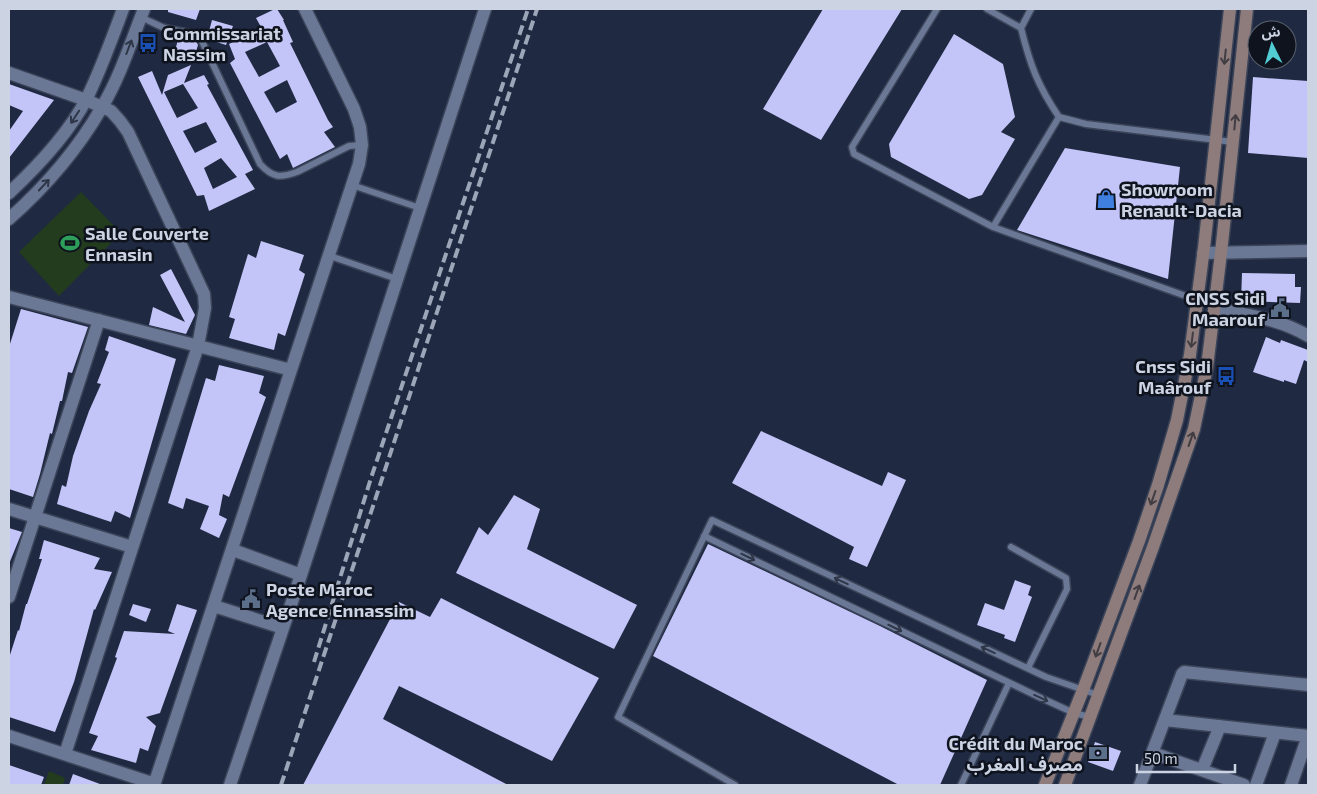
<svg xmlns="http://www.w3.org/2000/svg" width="1317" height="794" viewBox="0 0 1317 794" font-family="'Exo 2','Noto Sans Arabic',sans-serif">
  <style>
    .green { fill: #223c1d }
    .building { fill: #c3c4f7; fill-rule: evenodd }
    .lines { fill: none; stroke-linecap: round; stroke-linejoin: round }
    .lane-casing { stroke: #3b4459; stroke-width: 9 }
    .street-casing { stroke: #3b4459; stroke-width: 15 }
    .secondary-casing { stroke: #3b4459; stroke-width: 15 }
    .lane { stroke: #6a7895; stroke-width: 6 }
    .street { stroke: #6a7895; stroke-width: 12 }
    .secondary { stroke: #8d7c7b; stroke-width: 12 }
    .rail { stroke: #9da6b8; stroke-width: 4; stroke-dasharray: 10 5; stroke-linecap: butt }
    .oneway { stroke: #2e3648 }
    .oneway2 { stroke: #413d43 }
    .labels { text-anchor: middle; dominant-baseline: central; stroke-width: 5; stroke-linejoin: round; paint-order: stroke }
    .poi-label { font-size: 18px; font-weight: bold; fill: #ccd4e4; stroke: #0e131e; text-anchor: start }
  </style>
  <rect width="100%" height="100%" fill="#1f2a42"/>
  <path class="green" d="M81 192 121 233 59 296 19 252Z
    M49 771 65 778 63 785H44Z"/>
  <path class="building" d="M168 9H200L196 20 168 12Z
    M275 9H277L284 20H283L293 42 290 43 328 120 333 127 324 132 335 147 293 168 287 154 280 159 230 63 235 59 229 44 253 32 266 36 256 18ZM267 42 280 66 259 77 245 52ZM287 80 297 102 276 113 264 92Z
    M823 9H902L821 140 763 109Z
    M212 20 233 26 226 45 207 39Z
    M954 34 1003 64 1015 117 1001 132 1015 139 982 195 969 199 891 157 889 144Z
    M179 36 196 41 198 45 193 61 173 58Z
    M191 65 184 83 204 75 209 84 207 85 253 170 245 174 255 189 209 211 204 195 197 196 192 186 138 77 152 71 162 95 168 75ZM183 84 198 108 177 118 164 92ZM206 122 217 142 195 153 183 131ZM221 158 237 177 213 189 204 168Z
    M1253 77 1308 81V158L1248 153Z
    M9 84 54 100 9 158V131L23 111 9 105Z
    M1065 148 1180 167 1168 279 1017 230Z
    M261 241 304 255 299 270 305 274 285 336 278 333 274 350 229 338 235 319 229 317 248 254 256 258Z
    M171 269 195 315 186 334 149 325 153 307 185 322 160 275Z
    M1242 273 1295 274V287H1301L1300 303 1241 301Z
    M21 309 88 327 72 373 68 372 62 401H60L52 434 50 433 40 474 33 497 9 489V347Z
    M109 336 176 359 130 518 115 511 111 522 57 504 62 485 66 487 73 456 89 411 101 384 97 383 109 352 105 350Z
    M1266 337 1280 343 1281 340 1308 350V362L1304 360 1296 384 1284 380V382L1253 372Z
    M219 365 264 376 259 393 266 397 229 497 223 494 219 515 227 519 219 538 200 529 209 506 186 498 183 509 168 503 206 378 215 381Z
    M761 431 882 486 888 472 906 480 867 567 849 559 854 547 732 483Z
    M514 495 540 509 527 549 637 605 614 649 456 573 479 527 488 535Z
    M9 528 22 532 9 564Z
    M44 540 100 558 94 569 112 572 95 610 94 609 74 682 55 732 9 717V658L18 630 19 631 26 604H27L42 559H39Z
    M708 544 880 626 987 680 940 785H899L653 656Z
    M1015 580 1031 586 1028 595 1032 597 1015 642 1004 638 1005 635 977 625 985 603 1004 610Z
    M441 598 599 678 552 761 399 686 383 719 508 785H303L399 602 430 617Z
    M133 604 151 609 146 622 129 615Z
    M177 604 197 610 160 713 146 717 156 726 148 751 140 748 136 763 91 750 98 736 89 733 117 658 115 657 124 631 175 634 168 631Z
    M1095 742 1121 751 1113 771 1088 762Z
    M9 765 44 777 41 785H9Z
    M73 774 100 784V785H69Z"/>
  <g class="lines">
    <g class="lane-casing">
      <path id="lane" d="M937 9 852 147 854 154 993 227 1197 300
        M987 9 1021 28
        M140 17C148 20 155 24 162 27 175 31 188 31 200 37L260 164C273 178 280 178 297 172L349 146 362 145
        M1059 117 1086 124 1233 142
        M352 185 420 208
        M993 227 1059 117C1038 86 1030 65 1021 28L1031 9
        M330 256 397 279
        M704 536 1039 697 1074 713 1090 717
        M1011 547 1066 578 1067 589 1028 668
        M735 785 618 717 712 520 1046 677 1098 695
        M961 785 1009 683"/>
    </g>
    <g class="street-casing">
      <path id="street" d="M9 73 86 100 111 111 120 121 128 132 204 294 205 308 198 346 65 754
        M9 193C38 166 69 133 87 98 101 69 112 39 123 9
        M9 219C45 187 78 149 102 107 120 77 131 42 144 9
        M1203 253 1308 251
        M9 297 291 370
        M1215 308C1246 315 1281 319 1308 336
        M9 509 132 547
        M233 550 301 575
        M9 597 99 320
        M214 606 283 628
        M1165 720 1308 736
        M9 736 155 784
        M1153 753 1244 785
        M1202 770 1220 726
        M154 785 359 164 362 145 360 127 354 109 305 9
        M230 785 301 575 485 9
        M1140 785 1182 674 1184 672 1308 685
        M1256 785 1275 733
        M1291 785 1308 736"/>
    </g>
    <g class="secondary-casing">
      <path id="secondary" d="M1045 785 1083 690 1139 541 1158 485 1177 420 1190 355 1204 248 1230 9
        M1065 785 1153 547 1194 429 1207 367 1221 253 1247 9"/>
    </g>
    <use href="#lane" class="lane"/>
    <use href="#street" class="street"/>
    <use href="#secondary" class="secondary"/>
    <path class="rail" d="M314 662 371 478 528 9
      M281 785 537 9"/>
  </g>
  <defs><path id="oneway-shaft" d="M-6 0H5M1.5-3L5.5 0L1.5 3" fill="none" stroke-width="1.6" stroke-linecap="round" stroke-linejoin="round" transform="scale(1.25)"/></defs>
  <g class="oneway">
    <use href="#oneway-shaft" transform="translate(129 47) rotate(-69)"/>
    <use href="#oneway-shaft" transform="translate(75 117) rotate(123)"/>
    <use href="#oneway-shaft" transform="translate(44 185) rotate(-47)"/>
    <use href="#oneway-shaft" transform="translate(748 557) rotate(26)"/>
    <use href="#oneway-shaft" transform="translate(841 581) rotate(-155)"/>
    <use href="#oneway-shaft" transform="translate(895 628) rotate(26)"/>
    <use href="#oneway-shaft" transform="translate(988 650) rotate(-155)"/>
    <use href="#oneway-shaft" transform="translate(1041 698) rotate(25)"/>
  </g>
  <g class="oneway2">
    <use href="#oneway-shaft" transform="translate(1225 57) rotate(96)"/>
    <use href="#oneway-shaft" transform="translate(1235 122) rotate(-85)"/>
    <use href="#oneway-shaft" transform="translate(1192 340) rotate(97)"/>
    <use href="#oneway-shaft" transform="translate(1191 439) rotate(-71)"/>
    <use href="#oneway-shaft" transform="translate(1153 498) rotate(109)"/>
    <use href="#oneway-shaft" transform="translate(1137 592) rotate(-70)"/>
    <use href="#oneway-shaft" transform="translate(1098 650) rotate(110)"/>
  </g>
  <defs>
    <g id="bus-bare" transform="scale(1.5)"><path d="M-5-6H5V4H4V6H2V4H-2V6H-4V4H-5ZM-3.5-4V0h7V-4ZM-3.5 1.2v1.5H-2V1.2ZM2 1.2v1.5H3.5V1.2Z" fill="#1a4fb4" stroke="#0e131e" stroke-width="2.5" paint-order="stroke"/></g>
    <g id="shop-bare" transform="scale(1.5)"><path d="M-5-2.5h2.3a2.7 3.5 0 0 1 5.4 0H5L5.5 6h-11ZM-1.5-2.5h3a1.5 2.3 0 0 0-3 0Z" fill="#3f7fe0" stroke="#0e131e" stroke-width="2.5" paint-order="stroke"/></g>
    <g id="stadium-bare" transform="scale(1.5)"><path d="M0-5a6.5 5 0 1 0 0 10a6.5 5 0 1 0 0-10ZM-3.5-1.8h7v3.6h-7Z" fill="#2e9e5b" stroke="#0e131e" stroke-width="2.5" paint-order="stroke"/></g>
    <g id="civic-bare" transform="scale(1.5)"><path d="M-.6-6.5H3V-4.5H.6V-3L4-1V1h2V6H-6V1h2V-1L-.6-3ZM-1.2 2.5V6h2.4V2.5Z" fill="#5c6f8a" stroke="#0e131e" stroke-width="2.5" paint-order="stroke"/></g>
    <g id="bank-bare" transform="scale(1.5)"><path d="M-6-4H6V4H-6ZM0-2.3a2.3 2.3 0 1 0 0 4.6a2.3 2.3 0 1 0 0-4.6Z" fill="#5c6f8a" stroke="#0e131e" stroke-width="2.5" paint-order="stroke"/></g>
  </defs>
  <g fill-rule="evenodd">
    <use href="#bus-bare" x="148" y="43"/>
    <use href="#shop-bare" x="1106" y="199"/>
    <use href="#stadium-bare" x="70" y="243"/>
    <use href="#civic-bare" x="1280" y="308"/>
    <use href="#bus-bare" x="1226" y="376"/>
    <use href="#civic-bare" x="251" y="599"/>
    <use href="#bank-bare" x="1098" y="753"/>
  </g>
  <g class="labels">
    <g class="poi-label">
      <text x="163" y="33">Commissariat<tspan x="163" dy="21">Nassim</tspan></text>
      <text x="1121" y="189">Showroom<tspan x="1121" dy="21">Renault-Dacia</tspan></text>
      <text x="85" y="233">Salle Couverte<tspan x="85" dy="21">Ennasin</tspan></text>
      <text x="1265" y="298" text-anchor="end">CNSS Sidi<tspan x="1265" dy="21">Maarouf</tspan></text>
      <text x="1211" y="366" text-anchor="end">Cnss Sidi<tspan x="1211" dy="21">Maârouf</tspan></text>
      <text x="266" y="589">Poste Maroc<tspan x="266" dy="21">Agence Ennassim</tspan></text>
      <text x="1083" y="743" text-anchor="end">Crédit du Maroc<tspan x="1083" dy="21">مصرف المغرب</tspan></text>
    </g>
  </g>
  <rect width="1317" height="794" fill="none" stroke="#ccd4e4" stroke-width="20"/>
  <g transform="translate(1272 45) rotate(355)"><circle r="24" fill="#0e131e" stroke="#5a606d"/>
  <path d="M0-4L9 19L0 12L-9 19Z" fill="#51ccd3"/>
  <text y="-8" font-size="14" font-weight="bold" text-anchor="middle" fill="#ccd4e4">ش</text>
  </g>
  <path d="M1137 764v8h98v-8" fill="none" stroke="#ccd4e4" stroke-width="2.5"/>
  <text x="1144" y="764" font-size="15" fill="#ccd4e4" stroke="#0e131e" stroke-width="4" paint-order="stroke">50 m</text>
</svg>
